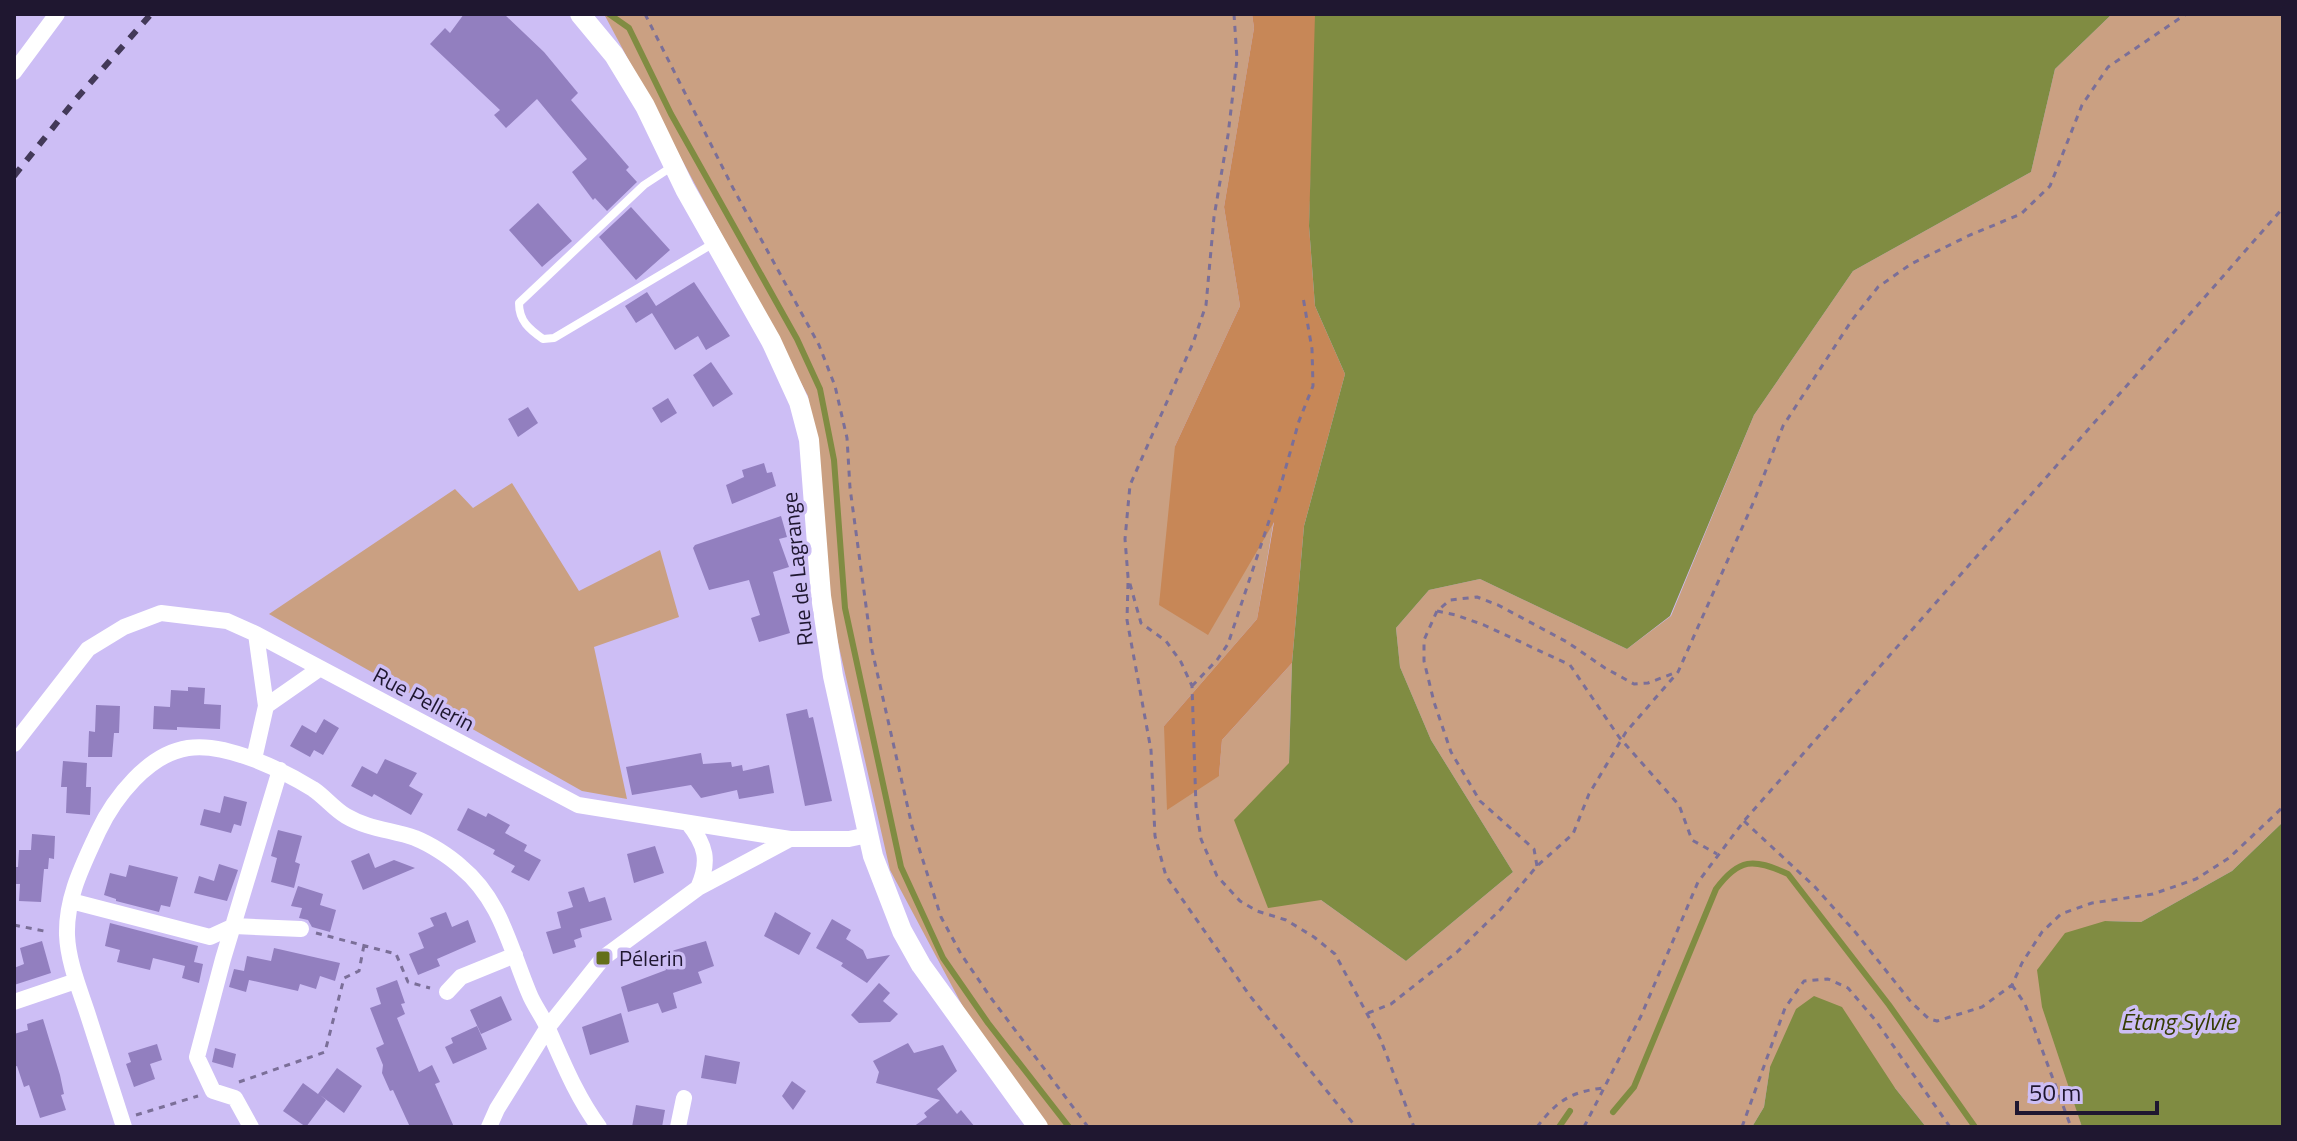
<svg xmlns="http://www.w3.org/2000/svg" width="2297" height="1141" viewBox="0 0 2297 1141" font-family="'Titillium Web',sans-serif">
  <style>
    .green { fill: #caa082 }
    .forest { fill: #c78757 }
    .water { fill: #808c42 }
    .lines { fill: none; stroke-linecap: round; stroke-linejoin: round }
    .stream { stroke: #808c42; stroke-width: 6 }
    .building { fill: #927fbf }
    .path { stroke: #7b6f98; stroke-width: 3; stroke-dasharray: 6 6; stroke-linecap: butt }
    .service { stroke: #fff; stroke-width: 8 }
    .minor { stroke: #fff; stroke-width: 16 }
    .tertiary { stroke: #fff; stroke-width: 20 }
    .rail { stroke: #433958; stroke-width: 6; stroke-dasharray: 10 10; stroke-linecap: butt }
    .poi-dot { fill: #646f19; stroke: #cdbef5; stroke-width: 3 }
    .labels { text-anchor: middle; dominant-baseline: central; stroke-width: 7; stroke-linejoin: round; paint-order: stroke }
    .street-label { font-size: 22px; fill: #1f1730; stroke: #cdbef5 }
    .poi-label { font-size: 22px; fill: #1f1730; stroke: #cdbef5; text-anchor: start }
    .water-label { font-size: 24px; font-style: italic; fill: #343b00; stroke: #cdbef5 }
  </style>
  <rect width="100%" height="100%" fill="#cdbef5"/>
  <path class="green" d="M604 14H1252L1254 28 1224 207 1240 306 1175 446 1274 519 1257 619 1164 726 1219 776 1222 740 1292 663 1289 763 1321 900 1406 961 1513 872 1431 740 1400 667 1396 628 1429 590 1480 579 1627 649 1671 616 1754 415 1853 271 2031 172 2055 69 2112 14H2283V822L2232 871 2141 922 2105 921 2069 1084 2082 1127H1926L1895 1088 1770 1067 1764 1107 1752 1127H1045L969 1018 890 870 834 625 808 396Z
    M512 483 579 591 660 550 679 617 594 647 627 799 582 791 269 614 455 489 473 508Z"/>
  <path class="forest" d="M1252 14H1315L1317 18 1309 226 1315 306 1345 374 1304 526 1292 663 1222 740 1219 776 1167 810 1164 726 1257 619 1274 522 1208 635 1159 605 1175 446 1240 306 1224 207 1254 28Z"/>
  <path class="water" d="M1315 14H2112L2055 69 2031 172 1853 271 1754 415 1670 616 1627 649 1480 579 1429 590 1396 628 1400 667 1431 740 1513 872 1406 961 1321 900 1268 908 1234 820 1289 763 1292 663 1304 526 1345 374 1315 306 1309 226Z
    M2283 822V1127H2082L2042 1007 2037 970 2065 933 2105 921 2141 922 2232 871Z
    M1814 996 1842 1007 1895 1088 1926 1127H1752L1764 1107 1770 1067 1796 1009Z"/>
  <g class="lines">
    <path class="stream" d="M609 14 629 28 671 114 797 339 820 389 834 460 845 608 901 867 943 958 988 1023 1069 1127
      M1613 1112 1634 1087 1716 889C1739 858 1753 858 1788 874L1889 1005 1975 1127
      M1559 1127 1570 1111"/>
  </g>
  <path class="building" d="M464 14H504L544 52 578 93 571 100 629 167 626 170 637 182 607 211 595 198 593 200 572 172 587 159 537 99 506 128 494 115 500 110 430 44 445 28 450 33Z
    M538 203 572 241 542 267 509 230Z
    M631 207 670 250 636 280 599 237Z
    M694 282 730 336 706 350 698 336 675 350 652 313 636 323 625 306 647 292 656 306Z
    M711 362 733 394 713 407 693 375Z
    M668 398 677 413 661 423 652 408Z
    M528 407 538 423 518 437 508 419Z
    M764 463 767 473 772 472 776 486 732 504 726 485 744 477 742 470Z
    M781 516 787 537 779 539 789 567 773 572 790 633 759 642 751 618 760 615 749 580 709 590 693 548 695 545Z
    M188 687 205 688 204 704 221 705 220 729 177 727V730L153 729 154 706 170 707 171 690 188 691Z
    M96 705 120 706 119 733H114L112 757H88L89 731 95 732Z
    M807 709 809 718 813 717 832 801 805 806 786 714Z
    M324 719 339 728 323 755 314 750 310 757 290 746 302 725 316 733Z
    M701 753 703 764 731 762 732 767 742 765 743 771 769 765 774 793 739 799 737 790 701 798 691 785 632 795 626 767Z
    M385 759 417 773 409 786 423 794 411 815 374 794 372 797 351 786 362 766 377 774Z
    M63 761 87 763 86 787H91L90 815 66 813 67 787H61Z
    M224 796 247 802 241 826 234 824 231 833 200 825 204 809 220 813Z
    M468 808 486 817 488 813 510 825 505 833 527 845 524 851 541 860 529 881 511 872 515 866 493 854 495 850 457 830Z
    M278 830 302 836 295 862 300 864 294 888 271 882 277 858 271 856Z
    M32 834 55 836 54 859 49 858 48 869H44L41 902 19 901 20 884H14V867H18L19 850H31Z
    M655 846 664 873 634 883 627 854Z
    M369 853 375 868 394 860 415 868 363 890 351 861Z
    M219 864 238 870 227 901 194 893 199 876 214 881Z
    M129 865 178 877 170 907 161 905 159 912 116 901V899L104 895 110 873 126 877Z
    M298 886 323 894 320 905 336 910 330 932 312 927 308 920 299 918 302 908 291 906Z
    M584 887 589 902 605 897 612 920 580 929 582 937 574 940 576 947 553 954 546 932 561 928 557 912 573 907 568 892Z
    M446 912 452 927 468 920 476 942 437 959 440 966 418 975 409 954 424 948 418 933 434 926 430 918Z
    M775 912 811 933 799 955 764 936Z
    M832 919 851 930 846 939 863 950 867 959 890 955 867 983 841 966 843 963 816 948Z
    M110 923 198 946 194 962 203 964 199 983 182 978 185 966 153 958 150 970 117 962 120 950 105 946Z
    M42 941 51 973 14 985V968L24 964 20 948Z
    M706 941 714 966 698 972 702 983 673 993 677 1008 662 1013 658 1003 628 1012 621 987 666 970 661 954Z
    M274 948 340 963 335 981 320 976 316 989 300 984 298 991 249 980 246 992 229 987 234 969 244 971 247 956 271 961Z
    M397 980 405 1003 401 1004 405 1014 397 1018 419 1072 432 1065 440 1082 435 1084 454 1127H410L393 1090 390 1091 382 1073 383 1065 376 1048 384 1044 370 1008 381 1004 376 988Z
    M879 983 890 993 883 1001 898 1014 890 1022 859 1023 851 1015Z
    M501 996 512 1020 481 1034 470 1010Z
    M621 1013 629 1042 590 1055 582 1027Z
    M43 1019 60 1075 64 1094 61 1095 66 1110 40 1118 29 1085 24 1087 17 1066 14 1067V1034L28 1030 27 1024Z
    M477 1026 487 1049 453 1064 445 1047 453 1043 451 1038Z
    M908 1043 914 1053 943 1045 957 1071 937 1089 957 1114 961 1110 975 1127H913L927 1117 924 1113 940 1100 876 1083 879 1072 873 1061Z
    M157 1044 162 1060 150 1064 155 1079 134 1087 126 1064 131 1062 128 1053Z
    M215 1048 236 1054 233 1068 212 1062Z
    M705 1055 740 1062 736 1084 701 1078Z
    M337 1068 362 1086 344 1113 320 1095 326 1100 306 1127 283 1111 303 1083 318 1094Z
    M792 1081 806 1091 793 1110 782 1096Z
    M636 1105 665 1110 662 1127H632Z"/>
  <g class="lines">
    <path class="path" d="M645 14 733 188 819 345 835 386 847 438 850 488 872 650 912 826 941 917 961 954 991 998 1088 1127
      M1234 14 1237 59 1228 135 1214 217 1206 305 1193 343 1130 485 1125 539 1128 577 1141 623 1166 641 1181 662 1192 686 1196 806 1201 839 1217 876 1240 901 1257 911 1286 920 1314 937 1335 954 1380 1038 1414 1127
      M1128 583 1127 620 1151 750 1155 836 1166 876 1250 996 1356 1127
      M1437 611 1456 615 1484 625 1570 665 1619 737 1679 805 1692 840 1717 854
      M1192 686 1217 660 1228 644 1280 488 1299 421 1313 386 1312 349 1303 297
      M1744 821 1815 887 1856 933 1911 1002 1929 1019 1937 1021 1982 1007 2012 985 2022 963 2042 932 2061 914 2092 903 2153 894 2196 879 2229 858 2283 807
      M1537 866 1534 849 1480 801 1451 752 1434 702 1424 661V640L1437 611 1450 600 1477 597 1498 605 1567 642 1605 668 1634 684 1648 683 1677 672
      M14 925 49 932
      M316 933 396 954 408 982 430 988
      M2012 985 2025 1004 2071 1127
      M1368 1013 1391 1004 1457 952 1501 909 1537 866 1573 834 1589 794 1626 732 1678 672 1754 501 1783 426 1852 320 1878 287 1911 264 1970 235 2021 214 2050 186 2082 105 2108 67 2186 14
      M239 1082 325 1052 344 978 359 971 364 945
      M136 1115 198 1096
      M1537 1127C1557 1101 1570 1092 1603 1088
      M1584 1127 1641 1016 1698 882 1744 821 2283 208
      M1742 1127 1785 1008 1804 981 1828 979 1848 988 1876 1021 1950 1127"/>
    <path class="service" d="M673 166 644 185 519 303C519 321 529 329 543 339L554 338 714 243"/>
    <path class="minor" d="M14 72 57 14
      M266 706 319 669
      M14 744 88 649 124 627 161 613 227 621 256 634 578 805 790 839H849L868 835
      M254 759 266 706 256 634
      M688 823C706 845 710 861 698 888
      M71 901 210 937 234 926 301 929
      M447 992 461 977 515 955
      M14 1002 76 981
      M124 1127C112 1089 99 1050 87 1012 79 988 68 961 67 935 66 897 83 865 98 832 114 798 148 754 188 748 226 742 282 770 313 789 325 797 334 809 346 816 368 829 392 830 415 838 430 844 449 856 461 867 501 900 510 948 529 993 534 1006 544 1018 549 1031 564 1065 577 1097 599 1127
      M251 1127 235 1098 213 1091 197 1057 223 959 280 770
      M489 1127 497 1109 548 1027 603 958 698 888 790 839
      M678 1127 684 1098"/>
    <path class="tertiary" d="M580 14 614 55 645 106 685 189 771 341 799 402 809 440 821 596 833 676 873 856 902 931 921 965 1038 1127"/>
    <path class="rail" d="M14 176 76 99 151 14"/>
  </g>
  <rect class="poi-dot" x="595" y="950" width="16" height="16" rx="4"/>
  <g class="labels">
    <g class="street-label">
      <text transform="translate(797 569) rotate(-96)">Rue de Lagrange</text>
      <text transform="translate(424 699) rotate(28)">Rue Pellerin</text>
    </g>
    <g class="poi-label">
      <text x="619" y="958">Pélerin</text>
    </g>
    <g class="water-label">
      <text x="2178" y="1021">Étang Sylvie</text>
    </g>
  </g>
  <rect width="2297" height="1141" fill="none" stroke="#1f1730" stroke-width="32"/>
  <path d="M2017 1101v12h140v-12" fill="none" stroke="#1f1730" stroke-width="4"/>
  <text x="2029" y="1101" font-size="24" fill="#1f1730" stroke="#cdbef5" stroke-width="6" paint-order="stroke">50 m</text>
</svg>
